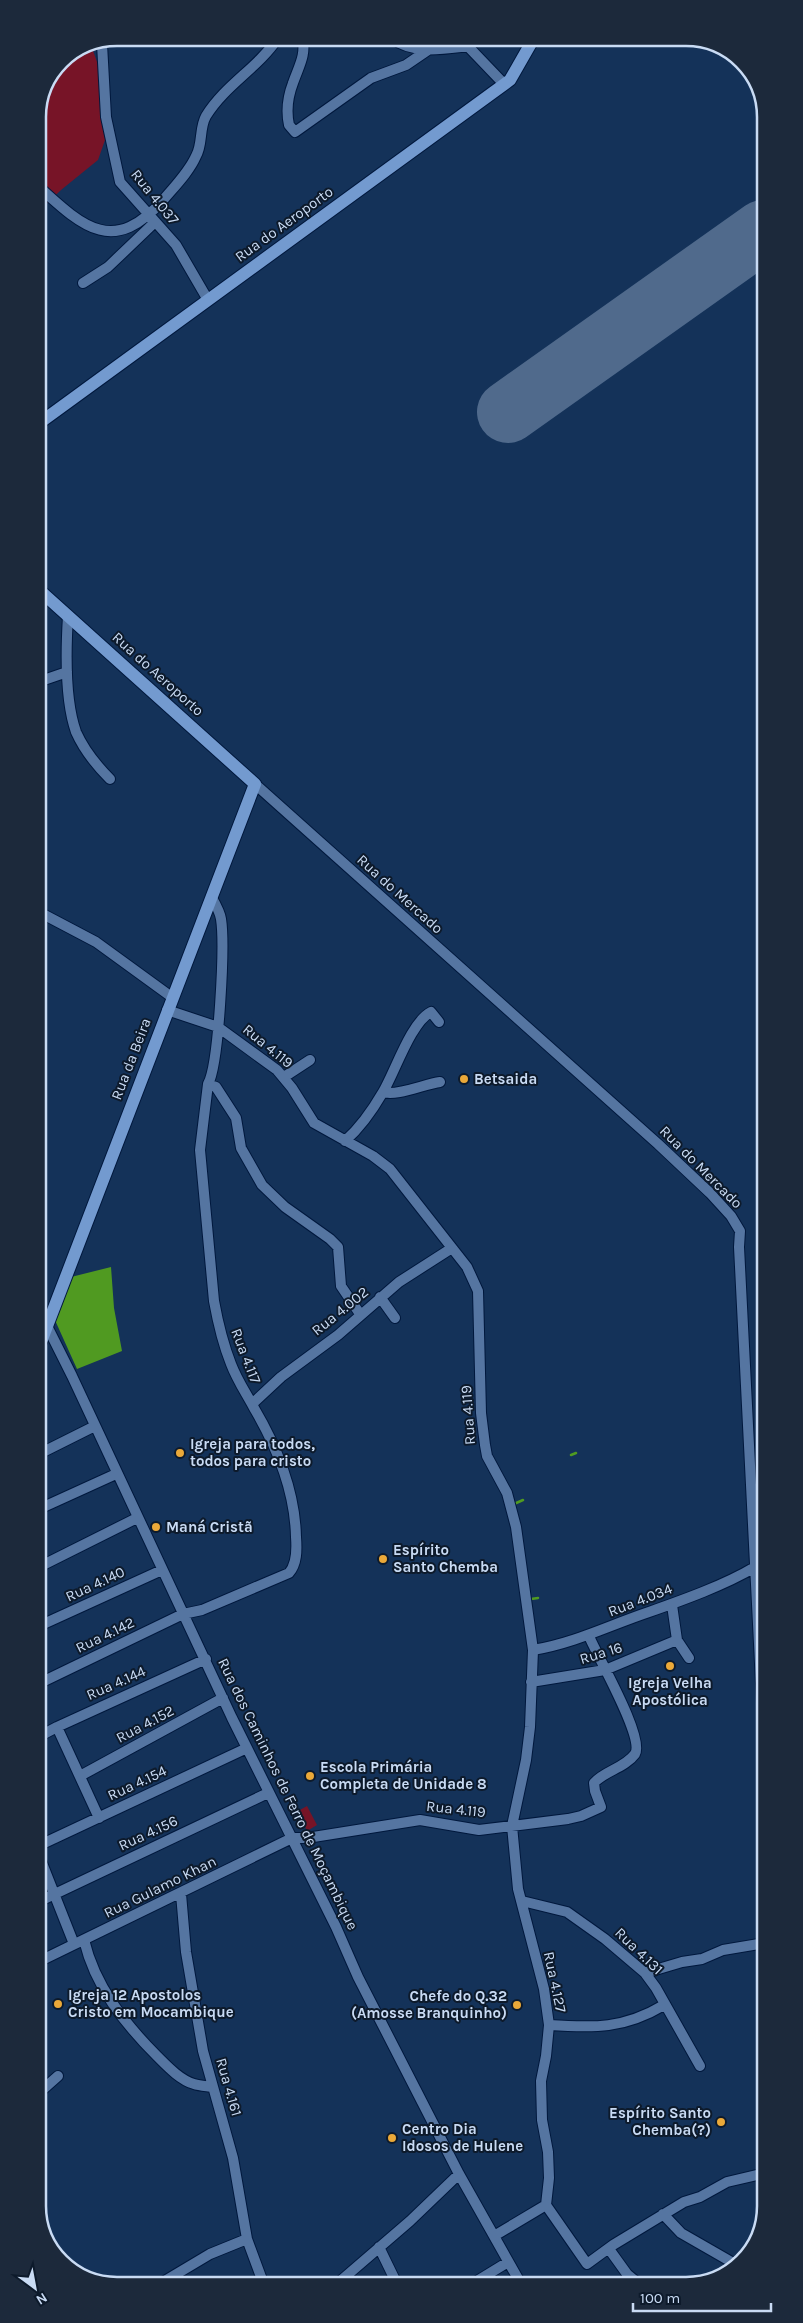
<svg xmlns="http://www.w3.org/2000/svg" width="803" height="2323" viewBox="0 0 803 2323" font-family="Karla,sans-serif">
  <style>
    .green { fill: #771427 }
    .water { fill: #509a21 }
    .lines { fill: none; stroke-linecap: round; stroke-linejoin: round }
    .stream { stroke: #509a21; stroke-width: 2.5 }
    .runway { stroke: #506a8c; stroke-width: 62 }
    .minor-casing { stroke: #00183d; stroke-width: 12 }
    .major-casing { stroke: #00183d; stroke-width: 14 }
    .minor { stroke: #5575a1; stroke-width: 10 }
    .major { stroke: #739acf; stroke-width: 12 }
    .poi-dot { fill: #eba939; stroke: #0d1a2b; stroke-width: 2 }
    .labels { text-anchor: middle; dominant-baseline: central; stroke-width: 4; stroke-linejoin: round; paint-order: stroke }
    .street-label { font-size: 15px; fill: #c9dbf4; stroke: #0d1a2b }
    .poi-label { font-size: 15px; font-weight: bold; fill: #c9dbf4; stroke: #0d1a2b; text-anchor: start }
    .rim { fill: none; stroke: #c9dbf4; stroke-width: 2.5 }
  </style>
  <rect width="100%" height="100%" fill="#143259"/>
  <path class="green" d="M92 48 104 81 112 120 98 160 61 190 38 212V112L61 61Z
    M307 1806 317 1825 307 1831 298 1811Z"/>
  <path class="water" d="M111 1267 114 1308 122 1351 77 1369 54 1318 71 1277Z"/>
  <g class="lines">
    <path class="stream" d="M571 1455 576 1453
      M514 1504 523 1500
      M531 1599 538 1598"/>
    <path class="runway" d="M508 412 763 231"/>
    <g class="minor-casing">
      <path id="minor" d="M302 38C307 54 298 68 293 83 288 96 286 111 289 125L295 132 371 78 406 65 428 50
        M391 38C414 55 443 49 469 46
        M460 38 504 84
        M102 44 106 117 120 182 176 245 208 300
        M38 186C84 228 114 256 164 199 175 186 189 172 196 156 203 144 199 128 206 116 225 85 258 68 278 38
        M83 283 108 267 154 223
        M68 616C66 648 65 701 76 732 84 750 96 765 110 779
        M38 682 67 672
        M255 784 658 1144 710 1193 731 1216 740 1231 739 1247 763 1723 765 1803
        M39 912 96 942 173 998
        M167 1010 218 1027 277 1070 292 1088 314 1123 373 1156 390 1169 467 1267 478 1291 481 1413 485 1445 487 1456 507 1493 516 1527 533 1650 530 1727 526 1760 512 1826 518 1889 544 1989 549 2025 546 2056 541 2081 542 2120 548 2152 549 2178 546 2205
        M439 1022 431 1012C411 1022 395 1072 383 1092 395 1097 425 1084 440 1082
        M284 1077 310 1060
        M208 1084 216 1087 236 1118 241 1148 262 1185 285 1207 330 1239 338 1247 341 1286 360 1314
        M345 1141C361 1127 372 1111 383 1092
        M380 1297 395 1318
        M39 1310 72 1376 232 1718 336 1927 358 1977 459 2174 521 2284
        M252 1404 281 1377 338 1335 399 1282 452 1248
        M39 1454 95 1426
        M39 1509 116 1474
        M39 1567 137 1518
        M672 1605 677 1640 689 1658
        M39 1626 162 1570
        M533 1650C575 1643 610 1625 649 1612 683 1600 725 1585 755 1567
        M531 1682 605 1670 677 1640
        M40 1683 183 1614 202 1610 289 1573C297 1564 297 1550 296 1537 295 1491 277 1447 254 1408 246 1393 237 1380 231 1364 223 1344 218 1323 214 1301L200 1150 208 1084C219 1064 225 945 221 919 220 912 216 905 212 898
        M57 1727 99 1818
        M40 1736 57 1727 206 1659
        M80 1776 223 1698
        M40 1845 247 1748
        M40 1858 74 1944
        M181 1894 186 1952 203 2051 233 2158 247 2239 264 2285
        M40 1901 268 1793
        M522 1901 567 1912 605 1939 645 1973 656 1988 700 2066
        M84 1940C95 1986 124 2023 157 2056 167 2066 180 2080 194 2084 200 2086 207 2086 213 2087
        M40 1961 292 1838H307L420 1820 479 1830 568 1819 581 1816 601 1807 595 1791 594 1783C604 1771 625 1768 635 1754 645 1738 597 1656 589 1636
        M645 1973 682 1962 702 1959 723 1950 765 1943
        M549 2025C594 2028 624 2029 664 2005
        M765 2053V2077
        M40 2092 58 2076
        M546 2205 587 2264 613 2245 684 2202 700 2197 727 2182 765 2173
        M663 2214 681 2233 735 2264
        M494 2236 546 2205
        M379 2247 397 2284
        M609 2249 627 2274 638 2283
        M338 2283 410 2221 459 2174
        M472 2284 508 2262
        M158 2285 210 2254 247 2239"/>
    </g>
    <g class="major-casing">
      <path id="major" d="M38 424 510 80 534 38
        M38 589 255 784 39 1347"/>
    </g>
    <use href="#minor" class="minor"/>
    <use href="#major" class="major"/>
  </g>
  <g class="poi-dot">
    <circle cx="464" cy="1079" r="5"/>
    <circle cx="180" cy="1453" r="5"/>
    <circle cx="156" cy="1527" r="5"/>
    <circle cx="383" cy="1559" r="5"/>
    <circle cx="670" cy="1666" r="5"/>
    <circle cx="310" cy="1776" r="5"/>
    <circle cx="58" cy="2004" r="5"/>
    <circle cx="517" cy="2005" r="5"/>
    <circle cx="721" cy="2122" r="5"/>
    <circle cx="392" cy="2138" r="5"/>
  </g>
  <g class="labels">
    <g class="street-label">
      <text transform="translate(155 197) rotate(51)">Rua 4.037</text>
      <text transform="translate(284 224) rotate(-36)">Rua do Aeroporto</text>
      <text transform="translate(158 674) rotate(42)">Rua do Aeroporto</text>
      <text transform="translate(400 894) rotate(42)">Rua do Mercado</text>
      <text transform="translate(268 1046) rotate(39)">Rua 4.119</text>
      <text transform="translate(131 1059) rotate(-69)">Rua da Beira</text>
      <text transform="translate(701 1167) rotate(45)">Rua do Mercado</text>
      <text transform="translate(340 1311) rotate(-39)">Rua 4.002</text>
      <text transform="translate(246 1356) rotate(69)">Rua 4.117</text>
      <text transform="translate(468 1415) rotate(-94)">Rua 4.119</text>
      <text transform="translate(95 1584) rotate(-25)">Rua 4.140</text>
      <text transform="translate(640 1600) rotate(-21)">Rua 4.034</text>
      <text transform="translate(105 1635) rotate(-26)">Rua 4.142</text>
      <text transform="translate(601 1653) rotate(-17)">Rua 16</text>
      <text transform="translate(116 1683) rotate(-24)">Rua 4.144</text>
      <text transform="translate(145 1724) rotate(-28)">Rua 4.152</text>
      <text transform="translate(137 1783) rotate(-25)">Rua 4.154</text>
      <text transform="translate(288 1794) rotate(64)">Rua dos Caminhos de Ferro de Moçambique</text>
      <text transform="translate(456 1809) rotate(6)">Rua 4.119</text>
      <text transform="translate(148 1833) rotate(-25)">Rua 4.156</text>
      <text transform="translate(160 1887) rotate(-26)">Rua Gulamo Khan</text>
      <text transform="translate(639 1951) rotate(44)">Rua 4.131</text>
      <text transform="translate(555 1982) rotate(78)">Rua 4.127</text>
      <text transform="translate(229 2087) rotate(74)">Rua 4.161</text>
    </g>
    <g class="poi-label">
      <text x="474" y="1079">Betsaida</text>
      <text x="190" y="1444">Igreja para todos,<tspan x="190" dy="17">todos para cristo</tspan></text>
      <text x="166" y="1527">Maná Cristã</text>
      <text x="393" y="1550">Espírito<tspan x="393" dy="17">Santo Chemba</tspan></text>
      <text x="670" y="1683" text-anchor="middle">Igreja Velha<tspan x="670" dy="17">Apostólica</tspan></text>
      <text x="320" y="1767">Escola Primária<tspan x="320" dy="17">Completa de Unidade 8</tspan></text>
      <text x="68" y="1995">Igreja 12 Apostolos<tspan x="68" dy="17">Cristo em Mocambique</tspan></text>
      <text x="507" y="1996" text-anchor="end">Chefe do Q.32<tspan x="507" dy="17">(Amosse Branquinho)</tspan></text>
      <text x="711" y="2113" text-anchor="end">Espírito Santo<tspan x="711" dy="17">Chemba(?)</tspan></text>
      <text x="402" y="2129">Centro Dia<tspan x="402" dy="17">Idosos de Hulene</tspan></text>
    </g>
  </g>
  <path d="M0 0H803V2323H0ZM117 46H686A71 71 0 0 1 757 117V2206A71 71 0 0 1 686 2277H117A71 71 0 0 1 46 2206V117A71 71 0 0 1 117 46Z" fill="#1c293b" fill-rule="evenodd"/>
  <path class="rim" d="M117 46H686A71 71 0 0 1 757 117V2206A71 71 0 0 1 686 2277H117A71 71 0 0 1 46 2206V117A71 71 0 0 1 117 46Z"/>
  <g transform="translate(35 2288) rotate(148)" stroke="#0d1a2b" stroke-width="4" paint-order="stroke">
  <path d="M0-4L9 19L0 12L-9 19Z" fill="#c9dbf4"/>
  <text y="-8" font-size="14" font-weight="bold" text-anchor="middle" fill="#c9dbf4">N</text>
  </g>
  <path d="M633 2303v8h138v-8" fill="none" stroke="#c9dbf4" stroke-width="2.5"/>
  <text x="640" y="2303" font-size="15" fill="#c9dbf4" stroke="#0d1a2b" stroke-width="4" paint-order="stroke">100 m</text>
</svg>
